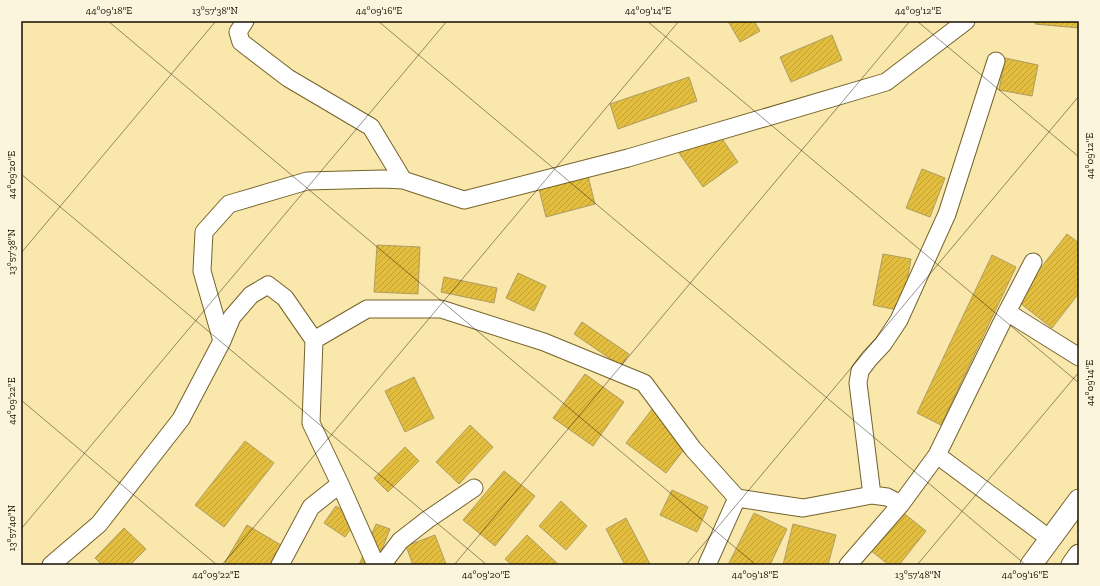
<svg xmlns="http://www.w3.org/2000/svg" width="1100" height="586" viewBox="0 0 1100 586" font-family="'Zilla Slab',serif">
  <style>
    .building { fill: url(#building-hatch); stroke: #ae9c63 }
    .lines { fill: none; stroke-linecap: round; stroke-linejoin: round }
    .minor-casing { stroke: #74632a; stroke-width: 19 }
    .tertiary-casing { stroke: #74632a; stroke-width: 23 }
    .minor { stroke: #fff; stroke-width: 17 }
    .tertiary { stroke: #fff; stroke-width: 21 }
    .ticks { fill: none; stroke: #160f00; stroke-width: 1; stroke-opacity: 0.45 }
    .neatline { fill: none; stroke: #160f00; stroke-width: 1.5 }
    .ticks-label { font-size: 10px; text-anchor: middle; fill: #160f00 }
  </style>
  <defs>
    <pattern id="building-hatch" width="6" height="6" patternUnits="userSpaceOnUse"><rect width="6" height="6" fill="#e2bd3e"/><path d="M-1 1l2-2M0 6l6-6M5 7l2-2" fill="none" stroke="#c1a135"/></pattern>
  </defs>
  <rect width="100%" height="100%" fill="#fae7ac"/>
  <path class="building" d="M728 21H754L760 31 740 42Z
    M1035 21H1079V28L1035 24Z
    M832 35 842 60 791 82 780 57Z
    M1005 58 1038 65 1032 96 999 90Z
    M689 77 697 101 618 129 610 104Z
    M714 127 738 162 703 187 679 153Z
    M922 169 945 178 930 217 906 208Z
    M588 176 595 204 546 217 539 189Z
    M1067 234 1079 243V293L1052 328 1016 300Z
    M377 245 420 247 418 294 374 292Z
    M883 254 911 259 902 311 873 305Z
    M992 255 1016 267 941 425 917 413Z
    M518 273 546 286 534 311 506 298Z
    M444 277 497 288 494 303 441 292Z
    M582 322 629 354 621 366 574 334Z
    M585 374 624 402 593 446 553 418Z
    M414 377 434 418 405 432 385 391Z
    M653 408 692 439 666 473 626 443Z
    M470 425 493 447 459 484 436 462Z
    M245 441 274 463 224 527 195 505Z
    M405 447 419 461 388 492 374 478Z
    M504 471 535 496 495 546 463 520Z
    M672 490 708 507 697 532 660 515Z
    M561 501 587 526 566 550 539 526Z
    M336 506 357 520 345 537 324 523Z
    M901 511 926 531 899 565H889L870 550Z
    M754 513 787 529 770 565H728Z
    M626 518 650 564 648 565H625L606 529Z
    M376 524 390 529 376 565H359Z
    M793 524 836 535 828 565H783Z
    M247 525 281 545 269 565H229L225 562Z
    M124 528 146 549 130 565H102L95 558Z
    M435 535 446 564 413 565 406 546Z
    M527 535 559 565H512L505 559Z"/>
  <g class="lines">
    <g class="minor-casing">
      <path id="minor" d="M245 21 238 32 241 42 288 78 371 127 403 180
        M1007 312 1079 357
        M222 341 202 271 204 232 229 204 307 181 382 179 403 180 464 200 628 158 886 82 966 21
        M937 455 1050 539
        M872 495 858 383 860 371 869 359 883 344 899 320 947 214 996 61
        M51 565 99 524 181 419 222 341 232 317 251 295 268 285 285 298 314 340
        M280 565 311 507 340 484
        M376 565 340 484 311 423 314 340 367 309H441L544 342 644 383 693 449 737 498 803 508 872 495 887 497 901 504
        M382 565 400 541 427 520 474 488
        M707 565 737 498
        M848 565 901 504 937 455 1007 312 1033 262"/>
    </g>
    <g class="tertiary-casing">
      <path id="tertiary" d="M1031 565 1079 500
        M1072 565 1079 555"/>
    </g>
    <use href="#minor" class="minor"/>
    <use href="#tertiary" class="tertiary"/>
  </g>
  <path class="ticks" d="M108 21 756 565M378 21 1026 565M647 21 1079 383M917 21 1079 157M21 174 487 565M21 253 216 21M21 400 217 565M21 529 447 21M222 565 679 21M454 565 910 21M686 565 1079 96M917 565 1079 372"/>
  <rect width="1100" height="586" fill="none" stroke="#fcf5de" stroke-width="44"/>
  <rect x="22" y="22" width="1056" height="542" class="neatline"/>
  <g class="ticks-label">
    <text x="109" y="14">44°09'18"E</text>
    <text x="215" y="14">13°57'38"N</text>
    <text x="379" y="14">44°09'16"E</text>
    <text x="648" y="14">44°09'14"E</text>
    <text x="918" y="14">44°09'12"E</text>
    <text transform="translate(1089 156) rotate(-90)" y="4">44°09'12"E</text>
    <text transform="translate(11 175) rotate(-90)" y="4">44°09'20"E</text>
    <text transform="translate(11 252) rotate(-90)" y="4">13°57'38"N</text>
    <text transform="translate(1089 383) rotate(-90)" y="4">44°09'14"E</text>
    <text transform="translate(11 401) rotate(-90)" y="4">44°09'22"E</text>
    <text transform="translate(11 528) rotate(-90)" y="4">13°57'40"N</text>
    <text x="216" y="578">44°09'22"E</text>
    <text x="486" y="578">44°09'20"E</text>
    <text x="755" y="578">44°09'18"E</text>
    <text x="918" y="578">13°57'48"N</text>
    <text x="1025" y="578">44°09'16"E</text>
  </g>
</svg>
